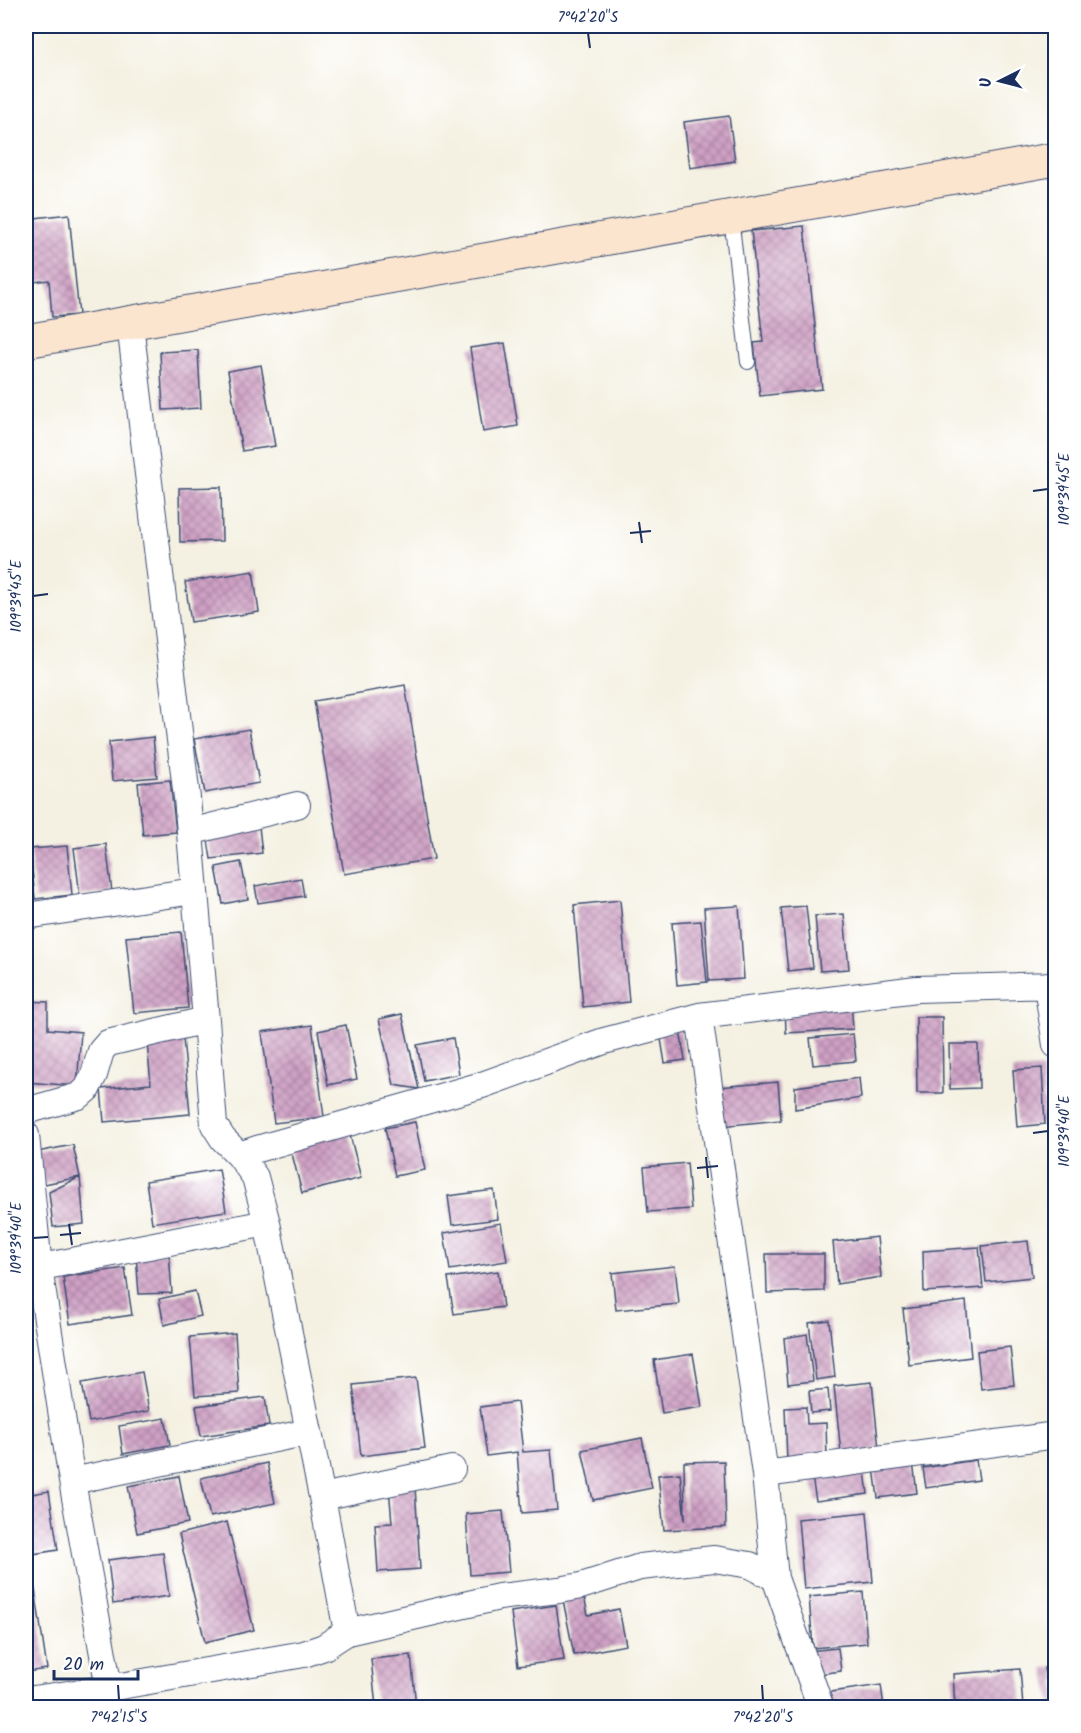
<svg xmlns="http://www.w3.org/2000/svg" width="1081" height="1733" viewBox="0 0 1081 1733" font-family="Kalam,sans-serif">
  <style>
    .building { fill: url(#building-cross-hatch) }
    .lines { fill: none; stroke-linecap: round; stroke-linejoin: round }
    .service-casing { stroke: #3c4c72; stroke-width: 16 }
    .minor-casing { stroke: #3c4c72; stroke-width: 28 }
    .secondary-casing { stroke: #3c4c72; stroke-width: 35 }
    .service { stroke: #fff; stroke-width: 14 }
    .minor { stroke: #fff; stroke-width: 26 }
    .secondary { stroke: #fbe5cf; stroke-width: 33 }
    .ticks { fill: none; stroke: #1b2f5e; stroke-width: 2 }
    .neatline { fill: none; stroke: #1b2f5e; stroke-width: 2 }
    .ticks-label { font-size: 15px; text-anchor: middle; fill: #1b2f5e }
  </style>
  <defs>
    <pattern id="building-cross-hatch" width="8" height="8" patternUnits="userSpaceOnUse" patternTransform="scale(1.5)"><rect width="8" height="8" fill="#cfa0c4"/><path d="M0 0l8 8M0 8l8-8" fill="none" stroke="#a783a2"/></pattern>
  </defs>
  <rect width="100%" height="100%" fill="#fff"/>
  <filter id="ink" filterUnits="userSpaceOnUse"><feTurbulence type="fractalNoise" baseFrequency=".0167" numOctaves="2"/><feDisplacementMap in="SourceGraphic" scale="12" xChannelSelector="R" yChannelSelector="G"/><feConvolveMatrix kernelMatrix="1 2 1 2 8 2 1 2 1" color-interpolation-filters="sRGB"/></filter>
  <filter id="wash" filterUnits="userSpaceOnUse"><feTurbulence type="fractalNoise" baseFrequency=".008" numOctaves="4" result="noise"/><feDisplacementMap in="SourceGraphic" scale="24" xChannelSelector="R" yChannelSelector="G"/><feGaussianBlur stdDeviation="1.35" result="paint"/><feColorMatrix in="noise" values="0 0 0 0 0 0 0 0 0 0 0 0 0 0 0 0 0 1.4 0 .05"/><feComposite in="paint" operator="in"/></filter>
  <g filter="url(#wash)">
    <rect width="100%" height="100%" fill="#f4f1e2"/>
    <g id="blocks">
      <path class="building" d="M729 116 735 161 690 168 684 122Z
        M69 214 79 315 52 317 49 280 26 283V219Z
        M804 226 822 389 760 396 754 343 763 342 751 231Z
        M505 343 518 426 483 432 470 348Z
        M198 350 201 408 163 410 160 352Z
        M261 365 275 446 242 451 228 371Z
        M221 487 222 541 180 542 179 488Z
        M253 571 259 612 191 622 185 582Z
        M405 685 434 859 344 874 314 701Z
        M249 729 259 783 205 793 194 739Z
        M153 737 157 777 112 781 109 742Z
        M170 780 176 832 143 835 138 783Z
        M259 827 262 853 211 859 207 834Z
        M106 844 112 892 80 896 74 848Z
        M67 846 72 895 35 899 30 849Z
        M241 862 248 899 223 904 216 867Z
        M301 878 304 896 258 903 255 886Z
        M620 900 629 1002 583 1007 574 905Z
        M739 906 744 979 709 981 704 908Z
        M806 906 813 968 788 971 781 908Z
        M844 914 849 969 820 971 815 916Z
        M701 921 707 982 677 985 672 923Z
        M181 932 188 1008 134 1013 126 937Z
        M26 1001 48 1002V1029L81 1032 77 1086 26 1082Z
        M851 1001 853 1029 786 1033 785 1005Z
        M402 1014 419 1089 394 1085 379 1019Z
        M916 1017H942L943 1093H917Z
        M312 1025 324 1117 274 1123 262 1032Z
        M346 1025 357 1079 328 1085 318 1031Z
        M680 1030 685 1060 665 1063 660 1033Z
        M853 1034 856 1061 813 1065 810 1038Z
        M183 1038 190 1114 104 1122 101 1089 151 1084 147 1042Z
        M453 1038 459 1074 424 1081 417 1045Z
        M949 1044H978L979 1088 950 1089Z
        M1042 1068 1045 1124 1017 1127 1013 1070Z
        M859 1078 861 1098 795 1109V1087Z
        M778 1082 781 1120 721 1126 718 1087Z
        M415 1122 425 1170 395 1176 385 1128Z
        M349 1131 361 1178 302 1193 290 1146Z
        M73 1145 80 1177 44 1184 37 1152Z
        M687 1163 691 1209 648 1212 644 1167Z
        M219 1169 226 1211 152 1223 146 1181Z
        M80 1177 84 1224 53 1227 49 1192Z
        M494 1190 498 1219 452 1225 448 1196Z
        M501 1223 507 1261 450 1270 444 1233Z
        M877 1237 881 1277 837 1284 833 1242Z
        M1028 1241 1032 1277 986 1282 982 1246Z
        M979 1247 983 1288 924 1292 923 1251Z
        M169 1253 172 1293 139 1294 136 1255Z
        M766 1254H824V1291L767 1293Z
        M675 1266 679 1304 616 1310 612 1273Z
        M125 1268 132 1315 70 1324 63 1277Z
        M498 1271 503 1307 454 1314 448 1278Z
        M195 1291 201 1316 164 1325 159 1299Z
        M966 1301 971 1357 909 1365 903 1309Z
        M829 1320 835 1377 816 1380 809 1323Z
        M235 1333 239 1393 195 1396 190 1337Z
        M807 1334 813 1381 788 1384 784 1338Z
        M1010 1347 1014 1385 981 1389 977 1351Z
        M693 1354 702 1407 662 1413 654 1360Z
        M142 1372 149 1411 89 1422 82 1383Z
        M416 1378 425 1448 361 1456 353 1385Z
        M872 1382 879 1449 841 1453 834 1386Z
        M828 1389 830 1411 811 1413 809 1391Z
        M265 1397 269 1426 201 1436 196 1406Z
        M517 1402 523 1452 551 1450 557 1510 522 1513 517 1452 487 1456 480 1407Z
        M806 1407 807 1424 826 1423 827 1459 787 1461 785 1408Z
        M165 1418 170 1445 123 1454 119 1426Z
        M642 1438 652 1488 593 1500 582 1450Z
        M976 1460 979 1480 926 1488 923 1468Z
        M724 1461 726 1527 664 1530 658 1475 680 1473 685 1521 684 1462Z
        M913 1462 917 1493 878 1498 874 1468Z
        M267 1463 275 1503 210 1517 201 1478Z
        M864 1464 868 1494 816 1501 811 1471Z
        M179 1476 188 1523 137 1533 128 1486Z
        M415 1486 420 1569 378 1572 375 1524 392 1523 389 1487Z
        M49 1491 58 1550 26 1555V1495Z
        M503 1511 509 1572 470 1575 466 1514Z
        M867 1512 873 1582 804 1589 798 1519Z
        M227 1522 254 1630 205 1642 179 1534Z
        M163 1553 169 1596 113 1604 108 1560Z
        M35 1589 47 1669 26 1672V1590Z
        M863 1592 867 1643 813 1648 809 1597Z
        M584 1596 588 1615 619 1609 626 1645 574 1655 563 1600Z
        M556 1605 564 1660 518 1666 511 1612Z
        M838 1648 841 1671 811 1675 808 1651Z
        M411 1655 416 1707H376L371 1659Z
        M1056 1666V1707H1052L1044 1668Z
        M1020 1669 1023 1707H955L953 1674Z
        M881 1685 884 1707H826L824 1693Z"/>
    </g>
  </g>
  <g filter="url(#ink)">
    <use href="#blocks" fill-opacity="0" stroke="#3c4c72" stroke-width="1.5"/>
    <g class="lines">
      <g class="service-casing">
        <path id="service" d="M731 217 748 362"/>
      </g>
      <g class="minor-casing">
        <path id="minor" d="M130 324 187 798 206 1020
          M190 832 297 805
          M26 916 194 891
          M1047 985 1056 1045
          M699 1016 765 1474 775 1578
          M26 1111 79 1096 87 1089 94 1075 101 1051 108 1043 206 1020 214 1125 223 1139 239 1155
          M26 1135 39 1268 72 1481 109 1688
          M26 1270 267 1223
          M765 1474 1056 1435
          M72 1481 309 1432
          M322 1497 452 1469
          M347 1632 322 1497 267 1223 255 1177 239 1155 257 1149 482 1085 604 1041 699 1016 917 989 1056 985
          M26 1700 109 1688 304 1654 324 1647 347 1632 499 1597 559 1590 581 1586 640 1567 714 1559 750 1565 775 1578 821 1708"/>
      </g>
      <g class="secondary-casing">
        <path id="secondary" d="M26 341 1056 159"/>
      </g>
      <use href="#service" class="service"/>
      <use href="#minor" class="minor"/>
      <use href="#secondary" class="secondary"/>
    </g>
  </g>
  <path class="ticks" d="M588 33 590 48M1033 491 1048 489M639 522 642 543M630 533 651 531M33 596 48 594M1033 1133 1048 1131M706 1157 708 1178M697 1168 718 1166M69 1224 72 1245M60 1235 81 1233M33 1238 48 1237M118 1685 119 1700M762 1685 763 1700"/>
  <rect width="1081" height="1733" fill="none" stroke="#fff" stroke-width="66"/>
  <g transform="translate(1000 81) rotate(264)" stroke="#ffffff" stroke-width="4.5" paint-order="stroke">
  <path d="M0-4.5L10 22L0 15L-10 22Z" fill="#1b2f5e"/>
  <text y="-9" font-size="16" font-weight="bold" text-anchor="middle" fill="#1b2f5e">U</text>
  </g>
  <path d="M54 1670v9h84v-9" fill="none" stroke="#1b2f5e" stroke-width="3"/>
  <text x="63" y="1670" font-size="18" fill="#1b2f5e" stroke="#ffffff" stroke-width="4.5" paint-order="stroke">20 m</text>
  <rect x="33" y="33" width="1015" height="1667" class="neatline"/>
  <g class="ticks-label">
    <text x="588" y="22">7°42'20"S</text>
    <text transform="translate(1064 489) rotate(-90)" y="5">109°39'45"E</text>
    <text transform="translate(16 596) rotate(-90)" y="5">109°39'45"E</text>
    <text transform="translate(1064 1131) rotate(-90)" y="5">109°39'40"E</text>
    <text transform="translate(16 1238) rotate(-90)" y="5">109°39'40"E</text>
    <text x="119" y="1722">7°42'15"S</text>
    <text x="763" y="1722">7°42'20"S</text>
  </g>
</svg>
